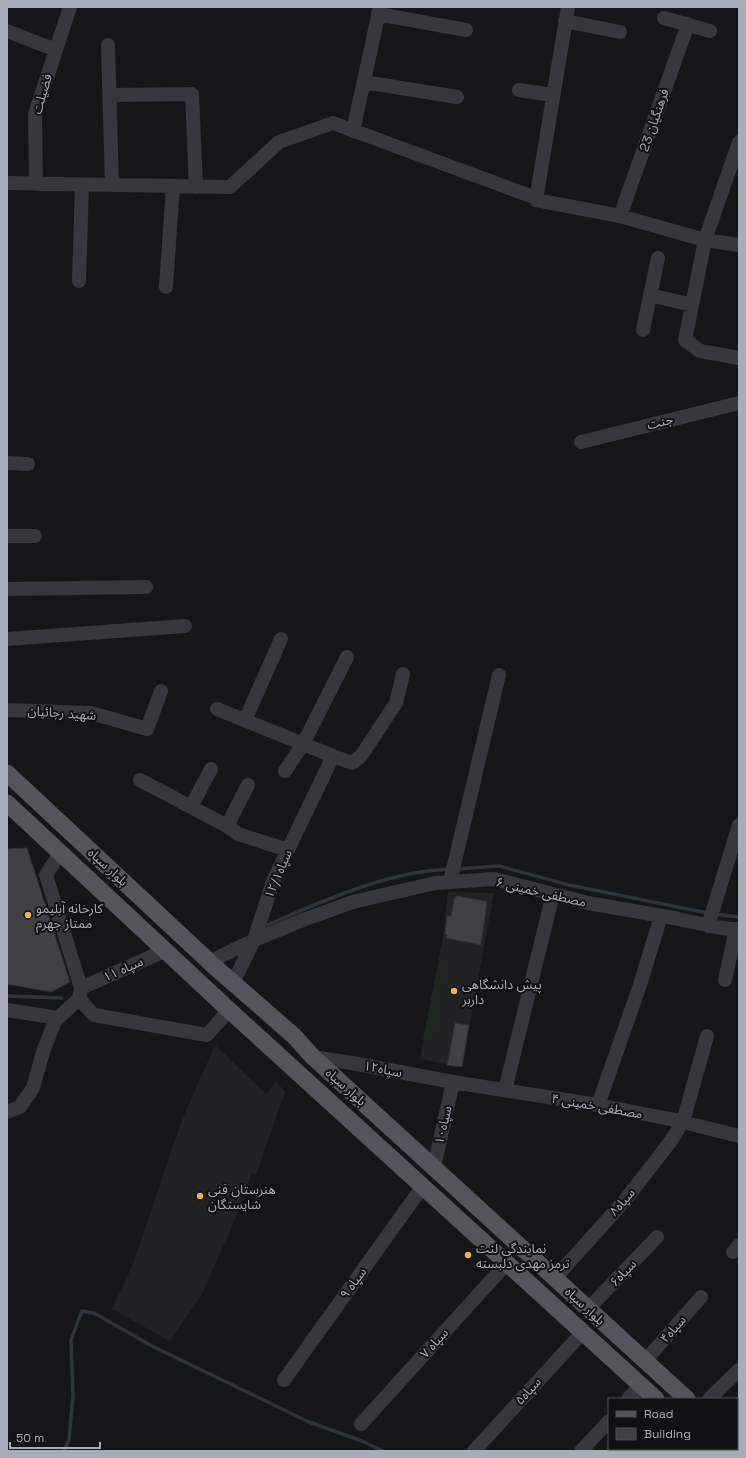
<svg xmlns="http://www.w3.org/2000/svg" width="746" height="1458" viewBox="0 0 746 1458" font-family="'Space Grotesk','Noto Sans Arabic',sans-serif">
  <style>
    .built { fill: #222225 }
    .green { fill: #1e261f }
    .lines { fill: none; stroke-linecap: round; stroke-linejoin: round }
    .stream { stroke: #2c343c; stroke-width: 3.5 }
    .building { fill: #404145; stroke: #303034 }
    .minor { stroke: #37383d; stroke-width: 14 }
    .major { stroke: #53545c; stroke-width: 17 }
    .poi-dot { fill: #f2b433; stroke: #111113; stroke-width: 1.5 }
    .labels { text-anchor: middle; dominant-baseline: central; stroke-width: 4; stroke-linejoin: round; paint-order: stroke }
    .street-label { font-size: 13px; fill: #a8acb8; stroke: #111113 }
    .poi-label { font-size: 13px; fill: #a8acb8; stroke: #111113; text-anchor: start }
  </style>
  <rect width="100%" height="100%" fill="#161618"/>
  <path class="built" d="M448 892 494 893 462 1067 420 1059 443 937Z
    M215 1045 266 1094 276 1081 285 1092 256 1174 252 1173 235 1219 201 1296 170 1341 112 1309 133 1264 182 1120Z"/>
  <path class="green" d="M439 959 447 961 432 1041 423 1039Z"/>
  <g class="lines">
    <path class="stream" d="M456 869 499 866 569 885 708 913
      M714 914 739 917
      M267 925C326 900 385 872 450 869
      M7 996 62 998
      M64 1451 69 1439 73 1395 71 1340 82 1311 94 1313 152 1346 309 1422 362 1441 383 1451"/>
  </g>
  <path class="building" d="M27 848 70 982 51 992 7 984V849Z
    M456 896 486 901V903H487L481 945 446 938 447 935 445 934 447 916H451L454 899H456Z
    M455 1023 469 1025 462 1067 447 1065Z"/>
  <g class="lines">
    <path class="minor" d="M568 7 536 200 620 216 705 240 739 245
      M378 14 466 30
      M664 18 710 31
      M565 21 620 32
      M7 31 56 50
      M108 45 112 185
      M364 82 457 97
      M519 90 553 95
      M109 95 192 94 196 187
      M353 131 380 7
      M739 142 705 240 685 340 700 351 739 358
      M7 183 230 187 279 142 333 123 536 198
      M36 184 35 114 70 7
      M620 216 688 24
      M79 281 82 185
      M166 287 173 186
      M650 295 692 305
      M643 330 658 258
      M581 442 739 403
      M7 463 28 464
      M7 536H35
      M7 589 146 587
      M7 639 185 626
      M217 709 333 756 274 879 254 940 233 983
      M7 710 91 713 147 729 161 691
      M245 720 281 639
      M333 756 352 763 361 756 396 703 403 674
      M285 771 303 744 347 657
      M140 780 227 826 238 834 288 850
      M191 807 211 769
      M227 826 248 785
      M60 853 46 875 81 988
      M450 882 499 675
      M708 926 739 825
      M209 962 254 940 303 920 353 902 435 883 494 879 588 903 674 918 715 927 739 930
      M725 980 736 929
      M81 988 164 951
      M79 999 94 1015 207 1035 229 1010
      M7 1010 58 1018
      M313 1057 352 1063 453 1082 598 1105 675 1120 739 1136
      M505 1090 553 894
      M598 1105 640 985 661 916
      M7 1112 20 1107 33 1088 43 1052 55 1021 79 999 81 988
      M434 1167 453 1082
      M733 1252 739 1245
      M555 1278 626 1199 670 1142 683 1122 707 1036
      M588 1309 657 1237
      M645 1361 701 1297
      M284 1380 423 1186
      M628 1399 641 1385
      M709 1399 739 1370
      M361 1424 507 1263
      M474 1451 583 1332
      M581 1451 609 1421
      M686 1451 688 1449"/>
    <path class="major" d="M7 773 215 967 294 1036 313 1057 687 1399
      M7 803 229 1010 656 1399
      M737 1445 739 1447
      M709 1449 711 1451"/>
  </g>
  <g class="poi-dot">
    <circle cx="28" cy="915" r="4"/>
    <circle cx="454" cy="991" r="4"/>
    <circle cx="200" cy="1196" r="4"/>
    <circle cx="468" cy="1255" r="4"/>
  </g>
  <g class="labels">
    <g class="street-label">
      <text transform="translate(42 94) rotate(-74)">فضیلت</text>
      <text transform="translate(654 120) rotate(-71)">فرهنگیان 23</text>
      <text transform="translate(660 422) rotate(-14)">جنت</text>
      <text transform="translate(62 713) rotate(4)">شهید رجائیان</text>
      <text transform="translate(108 867) rotate(43)">بلوار سپاه</text>
      <text transform="translate(278 874) rotate(-67)">سپاه۱۲/۱</text>
      <text transform="translate(541 892) rotate(13)">مصطفی خمینی ۶</text>
      <text transform="translate(123 969) rotate(-24)">سپاه ۱۱</text>
      <text transform="translate(383 1069) rotate(11)">سپاه۱۲</text>
      <text transform="translate(346 1087) rotate(42)">بلوار سپاه</text>
      <text transform="translate(597 1106) rotate(10)">مصطفی خمینی ۴</text>
      <text transform="translate(443 1125) rotate(-77)">سپاه۱۰</text>
      <text transform="translate(622 1202) rotate(-49)">سپاه۸</text>
      <text transform="translate(623 1273) rotate(-46)">سپاه۶</text>
      <text transform="translate(353 1283) rotate(-54)">سپاه ۹</text>
      <text transform="translate(585 1306) rotate(43)">بلوار سپاه</text>
      <text transform="translate(673 1329) rotate(-49)">سپاه۴</text>
      <text transform="translate(434 1343) rotate(-48)">سپاه ۷</text>
      <text transform="translate(528 1391) rotate(-48)">سپاه۵</text>
    </g>
    <g class="poi-label">
      <text x="36" y="908">کارخانه آبلیمو<tspan x="36" dy="15">ممتاز جهرم</tspan></text>
      <text x="462" y="984">پیش دانشگاهی<tspan x="462" dy="15">داربر</tspan></text>
      <text x="208" y="1189">هنرستان فنی<tspan x="208" dy="15">شایستگان</tspan></text>
      <text x="476" y="1248">نمایندگی لنت<tspan x="476" dy="15">ترمز مهدی دلبسته</tspan></text>
    </g>
  </g>
  <rect width="746" height="1458" fill="none" stroke="#a8acb8" stroke-width="16"/>
  <rect x="608" y="1398" width="130" height="52" fill="#111113" stroke="#4d4f55"/>
  <rect x="616" y="1411" width="20" height="6" fill="#53545c" stroke="#4d4f55"/>
  <text x="644" y="1418" font-size="12" fill="#a8acb8">Road</text>
  <rect x="616" y="1428" width="20" height="12" fill="#404145" stroke="#4d4f55"/>
  <text x="644" y="1438" font-size="12" fill="#a8acb8">Building</text>
  <path d="M10 1442v6h90v-6" fill="none" stroke="#a8acb8" stroke-width="2"/>
  <text x="16" y="1442" font-size="12" fill="#a8acb8" stroke="#111113" stroke-width="3" paint-order="stroke">50 m</text>
</svg>
